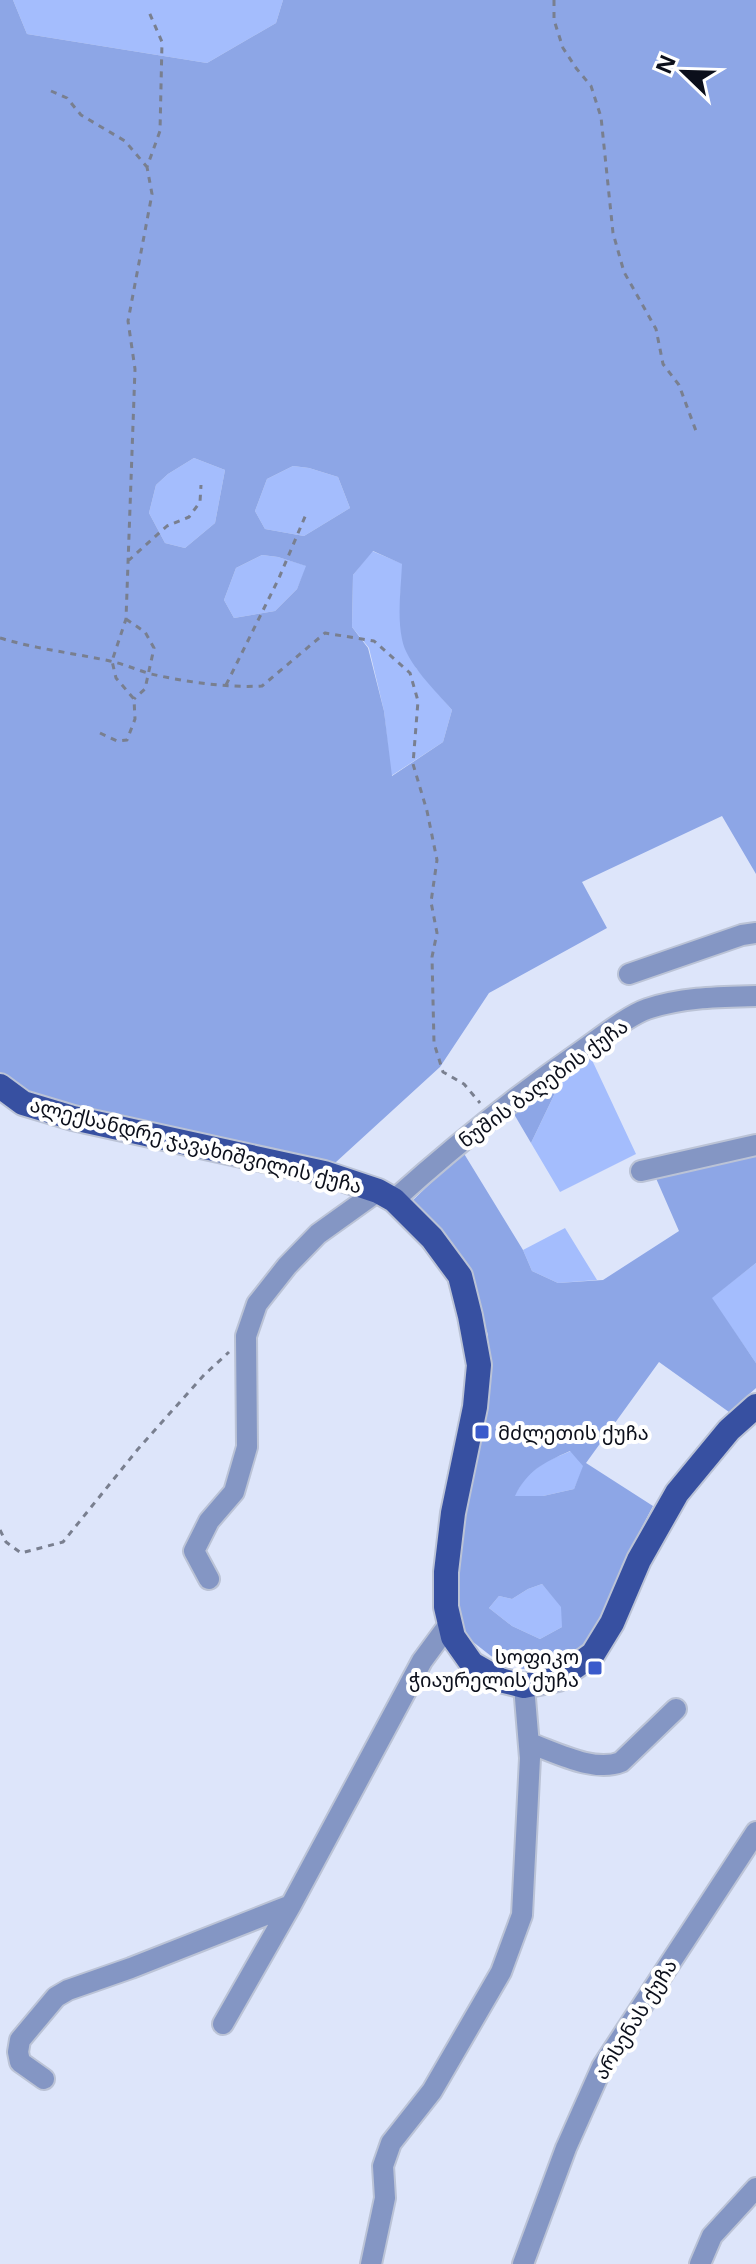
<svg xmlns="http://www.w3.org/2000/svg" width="756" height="2264" viewBox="0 0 756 2264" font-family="Georgia,'Noto Sans Georgian',serif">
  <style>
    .green { fill: #a4bdfd }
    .forest { fill: #8da6e6; fill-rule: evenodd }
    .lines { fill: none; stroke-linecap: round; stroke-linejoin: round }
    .minor-casing { stroke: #bbc3d6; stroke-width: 24 }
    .major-casing { stroke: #bbc3d6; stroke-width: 28 }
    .path { stroke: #797f8f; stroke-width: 3; stroke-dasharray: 6 6; stroke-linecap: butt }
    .minor { stroke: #8496c4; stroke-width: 20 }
    .major { stroke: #3750a1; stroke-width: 24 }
    .poi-dot { fill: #3a5acb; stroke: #fff; stroke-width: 3 }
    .labels { text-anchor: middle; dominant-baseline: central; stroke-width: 8; stroke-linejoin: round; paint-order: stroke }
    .street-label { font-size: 20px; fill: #0b0f1b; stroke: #fff }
    .poi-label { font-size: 20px; fill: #0b0f1b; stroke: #fff; text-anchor: start }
  </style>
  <rect width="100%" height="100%" fill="#dde5fa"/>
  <path class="green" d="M13 0H283L276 23 207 63 27 34Z
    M194 458 225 470 215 523 185 548 165 543 149 513 156 485 168 474Z
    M293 466 309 468 338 477 350 508 304 536 265 529 255 511 267 479Z
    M372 551 403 564 400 602 416 668 452 710 443 742 391 776 384 711 369 648 352 627 353 575Z
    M262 555 278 557 307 566 297 589 275 611 234 618 224 600 236 568Z
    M624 1037 592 1060 636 1154 560 1192 531 1143 567 1068 606 1043Z
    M565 1228 597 1280 558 1283 532 1271 523 1250Z
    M756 1263V1363L711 1298Z
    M571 1451 584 1466 574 1489 543 1496H514L527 1475 547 1461Z
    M542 1584 562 1607V1627L540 1639 512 1626 489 1608 499 1596 512 1599 528 1589Z"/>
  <path class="forest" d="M0 0H13L27 34 207 63 276 23 283 0H756V874L722 816 582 882 607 928 489 993 440 1067 324 1173 0 1086ZM194 458 225 470 215 523 185 548 165 543 149 513 156 485 168 474ZM293 466 309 468 338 477 350 508 304 536 265 529 255 511 267 479ZM373 551 402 564C401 588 397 615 402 639 406 663 436 691 452 710L443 742 392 776 384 711 368 648 352 627 353 575ZM262 555 278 557 306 566 297 589 275 611 234 618 224 600 236 568Z
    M567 1068 531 1143 511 1109Z
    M463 1152 523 1250 532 1271 558 1283 603 1280 679 1231 655 1176 756 1156V1263L712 1298 756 1363V1388L729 1412 659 1362 586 1463 653 1506 622 1565 597 1632 575 1652 552 1663 523 1669 491 1656 468 1638 457 1607 455 1562 488 1395V1335L474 1291 409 1204ZM570 1451 583 1466 574 1489 543 1496H515C528 1470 543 1463 570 1451ZM542 1584 561 1607 562 1627 540 1639 512 1626 489 1608 499 1596 512 1599 528 1589Z"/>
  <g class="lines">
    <g class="minor-casing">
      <path id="minor" d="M629 974 742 935 756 933
        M641 1171 756 1145
        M394 1200C453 1147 515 1097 580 1052 599 1039 627 1016 647 1009 683 997 719 997 756 996
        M209 1579 194 1551 209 1521 234 1492 247 1447 246 1336 257 1304 287 1266 318 1234 378 1191
        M529 1743C555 1752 594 1773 621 1762L676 1709
        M223 2024 291 1905 422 1661 450 1623
        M44 2079 20 2062 18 2052 20 2040 56 1997 68 1990 131 1968 291 1905
        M371 2264 385 2198 383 2166 391 2143 432 2091 501 1972 522 1915 530 1758 524 1686
        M523 2264 566 2148 602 2067 756 1832
        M700 2264 712 2236 756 2188"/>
    </g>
    <g class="major-casing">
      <path id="major" d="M0 1086 23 1103 73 1118 324 1173 378 1191 394 1200 432 1238 460 1276 470 1316 479 1365 475 1407 453 1513 446 1572V1607L453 1637 472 1664 500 1680 524 1686 558 1679 593 1654 612 1623 639 1560 677 1493 729 1430 756 1406"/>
    </g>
    <path class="path" d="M554 0V20L563 48 576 68 591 86 601 117 613 233 624 272 656 329 663 364 679 385 696 431
      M51 91 67 98 81 115 125 141 147 167
      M128 561 167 526 189 517 200 502 201 485
      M126 619 145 632 154 648 145 689 134 699
      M0 638C36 649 73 653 110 661 124 664 137 670 151 674 187 682 226 688 262 686L325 633 374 641 410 673 418 701 413 764 427 811 437 860 431 902 437 933 432 957 434 1043 443 1072 464 1084 480 1103
      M226 685 279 578 307 512
      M100 733 117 741 127 740 135 719 134 699 116 678 112 661 126 619 135 369 128 321 152 194 147 167 160 131 162 42 149 12
      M0 1530 6 1542 21 1553 63 1542 138 1449 204 1375 229 1352"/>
    <use href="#minor" class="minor"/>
    <use href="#major" class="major"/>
  </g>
  <g class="poi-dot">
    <rect x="474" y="1424" width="16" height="16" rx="4"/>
    <rect x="587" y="1660" width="16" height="16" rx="4"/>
  </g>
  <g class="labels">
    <g class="street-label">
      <text transform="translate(543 1083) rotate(-36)">ნუშის ბაღების ქუჩა</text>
      <text transform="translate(196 1145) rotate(14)">ალექსანდრე ჯავახიშვილის ქუჩა</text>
      <text transform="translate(635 2019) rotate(-58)">არსენას ქუჩა</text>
    </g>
    <g class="poi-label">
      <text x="498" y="1432">მძლეთის ქუჩა</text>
      <text x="579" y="1656" text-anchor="end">სოფიკო<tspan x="579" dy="23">ჭიაურელის ქუჩა</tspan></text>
    </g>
  </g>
  <g transform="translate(684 72) rotate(293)" stroke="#ffffff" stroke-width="6" paint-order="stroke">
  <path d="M0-6L14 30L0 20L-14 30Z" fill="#0b0f1b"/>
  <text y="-12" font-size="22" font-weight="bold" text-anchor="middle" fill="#0b0f1b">N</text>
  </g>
</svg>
